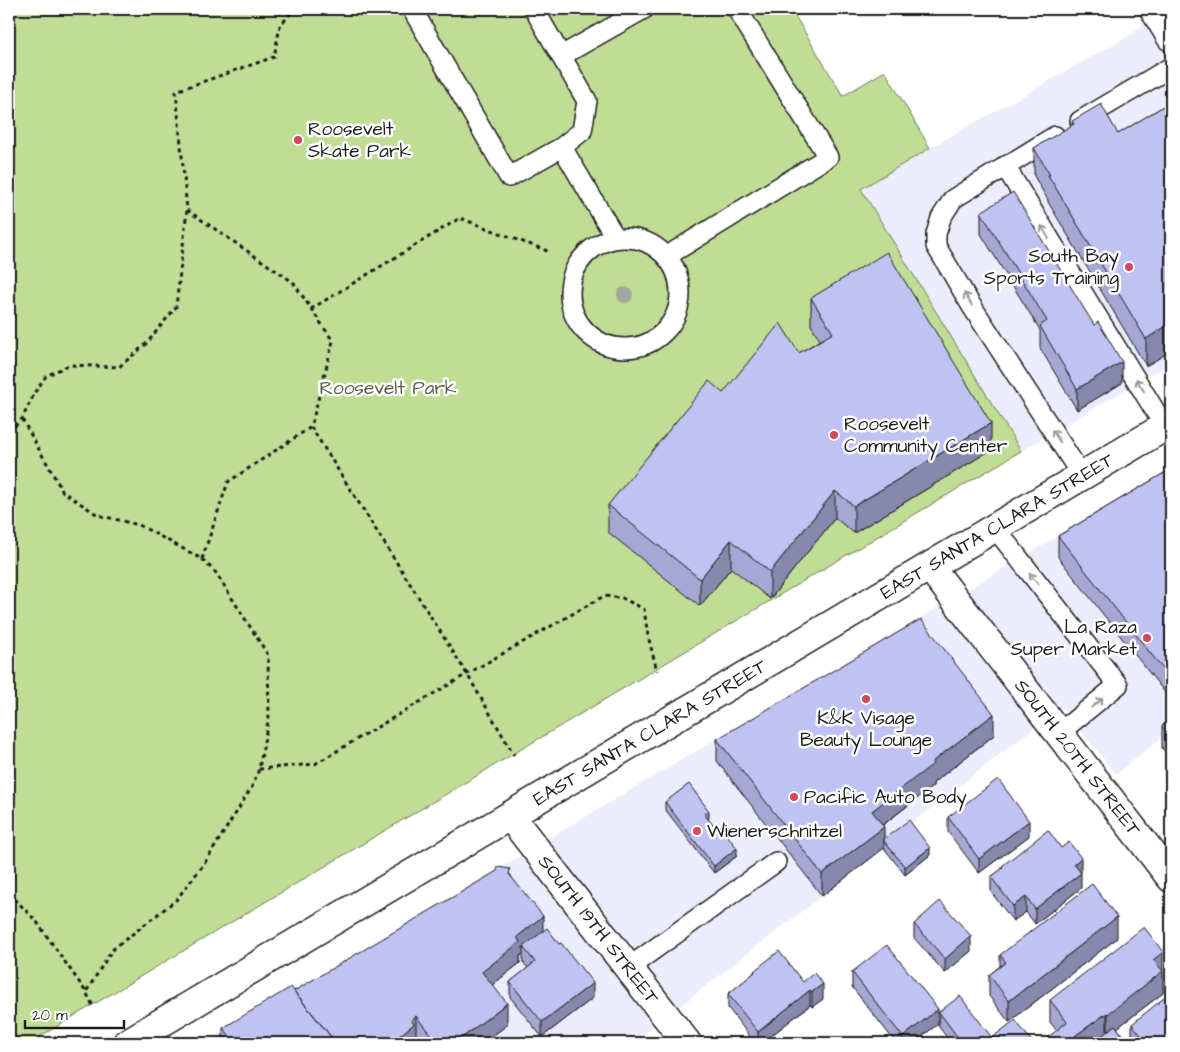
<svg xmlns="http://www.w3.org/2000/svg" width="1180" height="1052" viewBox="0 0 1180 1052" font-family="'Architects Daughter',sans-serif">
  <style>
    .built { fill: #ecedfc }
    .green { fill: #c0dd95; stroke: #6e7c58 }
    .lines { fill: none; stroke-linecap: round; stroke-linejoin: round }
    .lane-casing { stroke: #1c1c1c; stroke-width: 22 }
    .street-casing { stroke: #1c1c1c; stroke-width: 31 }
    .secondary-casing { stroke: #1c1c1c; stroke-width: 31 }
    .primary-casing { stroke: #1c1c1c; stroke-width: 31 }
    .path { stroke: #1c1c1c; stroke-width: 3; stroke-dasharray: 4 4; stroke-linecap: butt }
    .lane { stroke: #fff; stroke-width: 19 }
    .street { stroke: #fff; stroke-width: 28 }
    .secondary { stroke: #fff; stroke-width: 28 }
    .primary { stroke: #fff; stroke-width: 28 }
    .tree { fill: #a2a899 }
    .wall { fill: #a6a7d2; stroke: #1c1c1c }
    .shaded-wall { fill: #8788ab; stroke: #1c1c1c }
    .building { fill: #c1c2f4; stroke: #1c1c1c }
    .oneway { stroke: #999 }
    .poi-dot { fill: #d1495b; stroke: #fff; stroke-width: 2 }
    .labels { text-anchor: middle; dominant-baseline: central; stroke-width: 5; stroke-linejoin: round; paint-order: stroke }
    .poi-label { font-size: 19px; fill: #1c1c1c; stroke: #fff; text-anchor: start }
    .park-label { font-size: 19px; fill: #556046; stroke: #fff }
    .street-label { font-size: 19px; fill: #1c1c1c; stroke: #fff }
  </style>
  <rect width="100%" height="100%" fill="#fff"/>
  <filter id="ink" filterUnits="userSpaceOnUse"><feTurbulence type="fractalNoise" baseFrequency=".02" numOctaves="2"/><feDisplacementMap in="SourceGraphic" scale="10" xChannelSelector="R" yChannelSelector="G"/><feConvolveMatrix kernelMatrix="1 2 1 2 8 2 1 2 1" color-interpolation-filters="sRGB"/></filter>
  <g filter="url(#ink)">
    <path class="built" d="M1159 9H1171V363L1021 451 861 189 930 148 1134 33Z
      M1171 469V730L1116 774 1061 707 1022 737 883 846 884 848 632 1043H205Z"/>
    <path class="green" d="M9 9H791L843 96 885 71 930 148 861 189 1021 451 29 1043H21L9 1029Z"/>
    <g class="lines">
      <g class="lane-casing">
        <path id="lane" d="M412 9 509 177 562 147 582 131 587 101 534 9
          M561 56 644 9
          M1080 121 1171 67
          M1055 136 953 199 941 218 936 234V246L971 305 1082 476
          M562 147 615 237
          M1005 166 1165 427
          M570 293a55 55 0 1 1 110 0a55 55 0 1 1-110 0Z
          M667 256 828 157 737 9
          M995 528 1118 685 1059 733
          M628 968 776 862"/>
      </g>
      <g class="street-casing">
        <g id="street">
          <path id="s1" d="M930 567 1171 878"/>
          <path id="s2" d="M510 816 687 1043"/>
        </g>
      </g>
      <g class="secondary-casing">
        <path id="secondary" d="M1154 9 1171 37"/>
      </g>
      <g class="primary-casing">
        <g id="primary">
          <path id="s3" d="M127 1043 1171 423"/>
        </g>
      </g>
      <path class="path" d="M187 210 293 282 333 341 311 427 467 674 514 755
        M311 309 460 218 550 252
        M22 419 63 492 98 515 139 525 202 559 216 573 268 655 269 716 259 769 252 787 204 864 176 900 112 950 86 992
        M9 432 22 419 35 392 46 376 69 365 119 367 146 344 176 307 187 210 176 91 274 57 280 26 294 9
        M202 559 228 482 311 427
        M259 769 315 764 467 674 604 596 622 598 644 609 648 636 657 671
        M9 893 37 922 86 992 93 1006"/>
      <use href="#lane" class="lane"/>
      <use href="#street" class="street"/>
      <use href="#secondary" class="secondary"/>
      <use href="#primary" class="primary"/>
    </g>
    <circle class="tree" cx="625" cy="295" r="8"/>
    <path class="wall" d="M1170 102 1146 366 1048 202V200L1034 176V148L1072 126V121L1118 134Z
      M981 212 1122 383 1077 410 1040 348V330L981 234Z
      M811 298 991 450 854 533 835 518 770 599 731 568 700 606 608 532V505L723 393 799 353 820 340 811 325Z
      M1171 469V699H1170L1058 557V536Z
      M1171 718V759L1162 748V726Z
      M994 735 933 783V786L883 825 884 839 930 855 905 875 884 848 822 896 717 761V739Z
      M665 802 709 818 708 819 737 856 714 873 665 809Z
      M948 817 1029 836 979 873 948 832Z
      M1002 866 1081 888 1035 924 1026 912 1013 921 991 892V877L1002 869Z
      M510 874 543 932 593 998 542 1037 510 997V982L528 968 523 962V954L520 956V963L492 985 507 1025 483 1043H420L416 1038 414 1039V1043H223V1028L294 991Z
      M914 924 971 951 945 973 914 938Z
      M1117 938 1009 1022 989 996V975L1000 966V955Z
      M754 971 803 982 823 999 812 1007 810 1005 762 1043H755L728 1008V994L754 973Z
      M852 972 938 1024 913 1043H896L852 987Z
      M1163 973V993L1117 1028 1128 1043 1057 1031 1050 1022V1000Z
      M939 1012 993 1039V1037L1033 1043H951L939 1027Z
      M1132 1024 1171 1043H1135L1132 1039Z"/>
    <path class="shaded-wall" d="M1171 323V351L1146 366V339Z
      M1122 362V383L1077 410V389Z
      M991 423V450L854 533V506Z
      M835 491V518L770 599V572Z
      M731 540V568L700 606V579Z
      M1171 677V699H1170V678Z
      M994 714V735L933 783V786L872 833V811L932 762Z
      M709 811V818L704 821V814Z
      M1029 821V836L979 873V859Z
      M884 827V848L822 896V874Z
      M737 848V856L714 873V866Z
      M930 848V855L905 875V867Z
      M1081 858V873L1074 864Z
      M1081 873V888L1035 924V909Z
      M1026 897V912L1013 921V906Z
      M543 916V938L523 947V954L520 956V963L482 993V972L517 937Z
      M1117 917V938L1009 1022V1001Z
      M971 936V951L945 973V959Z
      M1163 952V993L1108 1035V1014L1153 960Z
      M593 983V998L542 1037V1022Z
      M823 984V999L812 1007V992Z
      M810 990V1005L762 1043H758V1032Z
      M507 1003V1025L483 1043H455Z
      M938 1009V1024L913 1043H903V1037Z
      M1107 1013V1034L1094 1043H1067L1075 1036Z
      M416 1016V1038L414 1039V1043H390L411 1020Z"/>
    <path class="building" d="M1170 102 1171 104V323L1146 339 1048 175H1050L1034 148 1074 124 1072 121 1101 104 1118 134Z
      M1013 192 1094 325 1098 322 1122 362 1077 389 1040 326 1047 321 981 212Z
      M887 252 991 423 854 506 835 491 770 572 731 540 700 579 608 505 709 381 723 393 780 323 799 353 833 333 811 298Z
      M1171 469V677L1170 678 1058 536Z
      M921 619 994 714 932 762 933 764 872 811 884 827 822 874 717 739Z
      M1171 718V738L1162 726Z
      M998 779 1029 821 979 859 948 817Z
      M689 784 709 811 704 814 713 825 717 822 737 848 714 866 665 802Z
      M909 820 930 848 905 867 884 841V839Z
      M1048 830 1061 848 1069 842 1081 858 1074 864 1081 873 1035 909 1026 897 1013 906 991 877 1003 868 1002 866Z
      M498 867 510 869 509 874 543 916 517 937 520 942 482 972 507 1003 455 1043H437L416 1016 411 1020 414 1024 390 1043H336L294 991 497 871Z
      M1092 884 1117 917 1009 1001 989 975 1006 962 1000 955Z
      M940 901 971 936 945 959 914 924Z
      M1144 927 1163 952 1153 960 1163 971 1108 1014 1107 1013 1079 1033 1075 1036 1076 1037 1067 1043H1041L1067 1022 1050 1000Z
      M547 928 559 944 561 943 593 983 542 1022 510 982 535 962 523 947Z
      M887 945 938 1009 903 1037 852 972Z
      M779 951 803 982 814 973 823 984 812 992 810 990 758 1032 728 994 755 972 754 971Z
      M291 987 336 1043H236L223 1028Z
      M1171 992V1043H1147L1132 1024Z
      M960 996 996 1043H962L939 1012Z
      M1015 1020 1033 1043H998L993 1037Z
      M1115 1025 1128 1043H1093Z
      M816 1036 822 1043H807Z"/>
    <defs><path id="oneway-shaft" d="M-6 0H5M1.5-3L5.5 0L1.5 3" fill="none" stroke-width="1.6" stroke-linecap="round" stroke-linejoin="round" transform="scale(1.25)"/></defs>
    <g class="oneway">
      <use href="#oneway-shaft" transform="translate(1045 232) rotate(-121)"/>
      <use href="#oneway-shaft" transform="translate(968 299) rotate(-121)"/>
      <use href="#oneway-shaft" transform="translate(1140 385) rotate(-122)"/>
      <use href="#oneway-shaft" transform="translate(1056 436) rotate(-123)"/>
      <use href="#oneway-shaft" transform="translate(1034 579) rotate(-128)"/>
      <use href="#oneway-shaft" transform="translate(1097 703) rotate(-39)"/>
    </g>
  </g>
  <g class="poi-dot">
    <circle cx="298" cy="140" r="5"/>
    <circle cx="1129" cy="267" r="5"/>
    <circle cx="834" cy="435" r="5"/>
    <circle cx="1147" cy="638" r="5"/>
    <circle cx="866" cy="699" r="5"/>
    <circle cx="794" cy="797" r="5"/>
    <circle cx="697" cy="831" r="5"/>
  </g>
  <g class="labels">
    <g class="poi-label">
      <text x="308" y="129">Roosevelt<tspan x="308" dy="22">Skate Park</tspan></text>
      <text x="1119" y="256" text-anchor="end">South Bay<tspan x="1119" dy="22">Sports Training</tspan></text>
      <text x="844" y="424">Roosevelt<tspan x="844" dy="22">Community Center</tspan></text>
      <text x="1137" y="627" text-anchor="end">La Raza<tspan x="1137" dy="22">Super Market</tspan></text>
      <text x="866" y="718" text-anchor="middle">K&amp;K Visage<tspan x="866" dy="22">Beauty Lounge</tspan></text>
      <text x="804" y="797">Pacific Auto Body</text>
      <text x="707" y="831">Wienerschnitzel</text>
    </g>
    <g class="park-label">
      <text x="388" y="388">Roosevelt Park</text>
    </g>
    <g class="street-label">
      <text stroke="none"><textPath href="#s3" startOffset="1012">EAST SANTA CLARA STREET</textPath></text>
      <text stroke="none"><textPath href="#s3" startOffset="608">EAST SANTA CLARA STREET</textPath></text>
      <text stroke="none"><textPath href="#s1" startOffset="241">SOUTH 20TH STREET</textPath></text>
      <text stroke="none"><textPath href="#s2" startOffset="144">SOUTH 19TH STREET</textPath></text>
    </g>
  </g>
  <rect width="1180" height="1052" fill="none" stroke="#fff" stroke-width="30"/>
  <rect x="15" y="15" width="1150" height="1022" fill="none" stroke="#1c1c1c" stroke-width="2" filter="url(#ink)"/>
  <path d="M25 1020v8h99v-8" fill="none" stroke="#1c1c1c" stroke-width="2.5"/>
  <text x="32" y="1020" font-size="15" fill="#1c1c1c" stroke="#ffffff" stroke-width="4" paint-order="stroke">20 m</text>
</svg>
